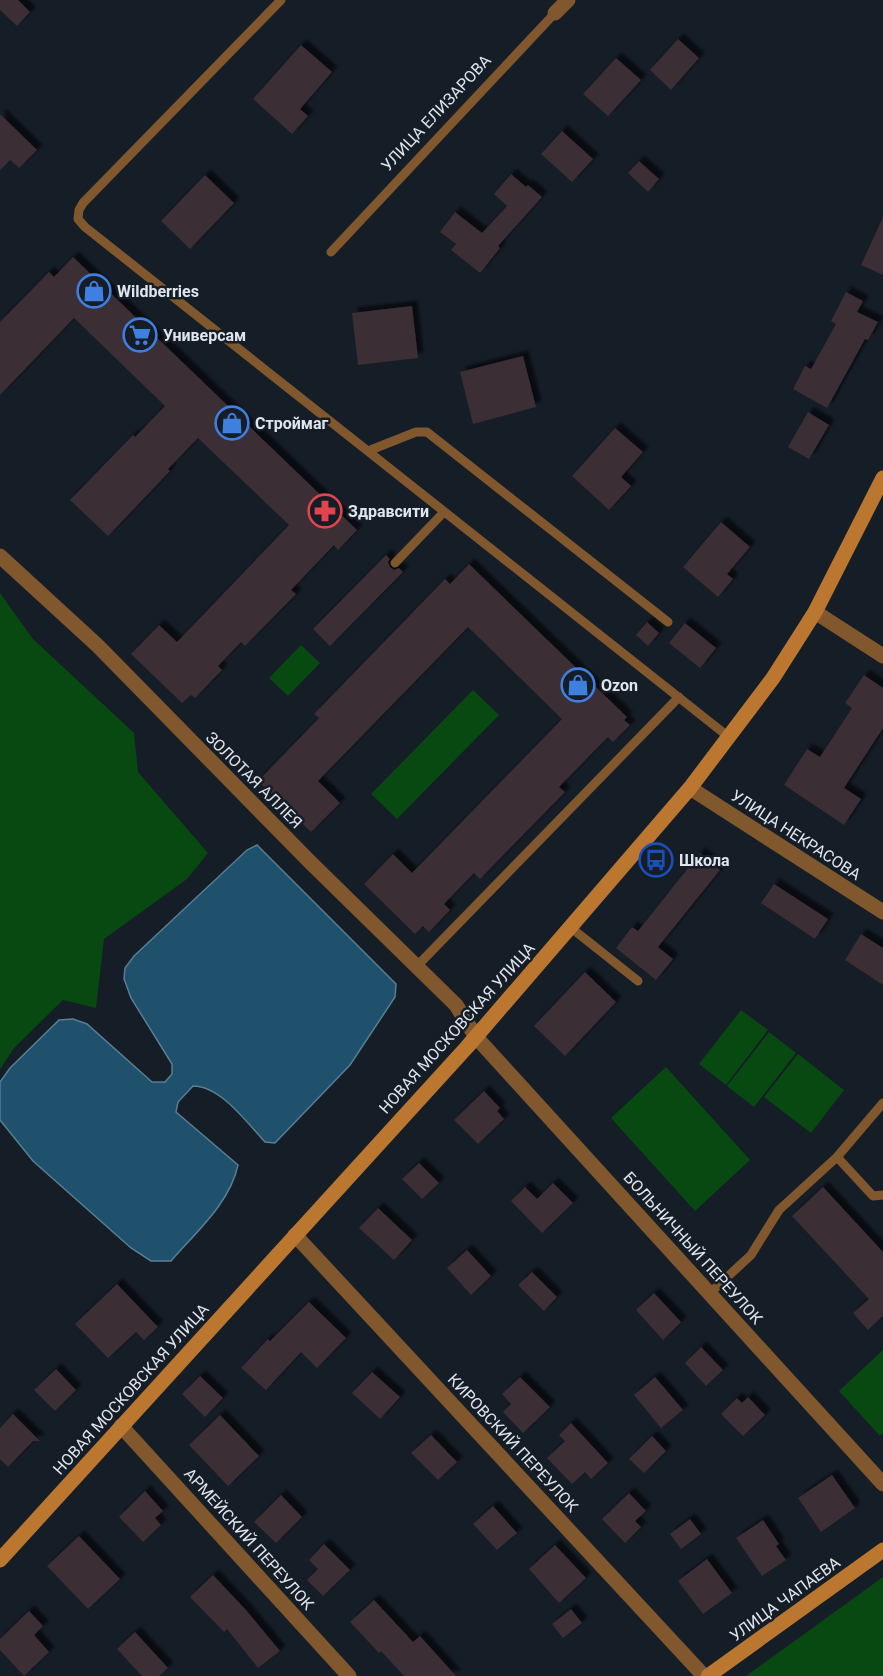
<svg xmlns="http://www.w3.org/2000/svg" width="883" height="1676" viewBox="0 0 883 1676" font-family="Roboto,sans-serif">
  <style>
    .green { fill: #084911 }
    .water { fill: #1f516d; stroke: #597e94; stroke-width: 1.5 }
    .building { fill: #3a2d36; filter: url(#shadow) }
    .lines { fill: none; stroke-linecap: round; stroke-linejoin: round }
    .lane { stroke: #81572e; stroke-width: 9 }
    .street { stroke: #81572e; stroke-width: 15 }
    .secondary { stroke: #bb7730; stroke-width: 15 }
    .labels { text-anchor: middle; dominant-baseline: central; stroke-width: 5; stroke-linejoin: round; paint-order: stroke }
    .street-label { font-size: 16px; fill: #e1e6ee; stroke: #151d27 }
    .poi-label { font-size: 16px; font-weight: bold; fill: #e1e6ee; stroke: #151d27; text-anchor: start }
  </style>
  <defs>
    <filter id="shadow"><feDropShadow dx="5.5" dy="-5.5" stdDeviation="1.5" flood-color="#0009"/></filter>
  </defs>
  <rect width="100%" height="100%" fill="#151d27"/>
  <path class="green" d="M0 593 33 639 134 733 138 772 208 853 187 879 104 939 96 1008 63 1000 14 1048 0 1069Z
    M301 645 320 663 288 696 269 678Z
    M473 690 499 715 397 819 371 794Z
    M741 1010 768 1030 726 1085 699 1064Z
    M769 1032 796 1053 754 1107 727 1086Z
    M798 1054 844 1090 811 1133 764 1097Z
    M666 1067 750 1160 695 1211 611 1118Z
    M883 1350V1433L880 1436 839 1391Z
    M883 1577V1676H746Z"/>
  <path class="water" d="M257 845 396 984 395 997 350 1065 275 1143 265 1142C247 1123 221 1086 193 1086L178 1102 176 1112 238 1165C230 1203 196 1232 171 1261H151L131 1248 33 1161 0 1120V1082L10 1068 59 1020 73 1019 87 1024 152 1082H165L172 1074V1064L131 998 124 979 125 968 134 956 247 850Z"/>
  <path class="building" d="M0 0H18L30 12 17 26 0 10Z
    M678 39 699 58 671 90 650 70Z
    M301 45 332 72 300 109 308 116 292 134 253 99Z
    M616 58 641 80 608 116 583 94Z
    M0 114 37 150 19 168 10 160 0 170Z
    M562 131 593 159 572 182 541 154Z
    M639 161 659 179 648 192 628 173Z
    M511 174 526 187 528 185 542 197 498 246 500 248 480 273 451 250 456 244 440 232 455 212 482 233 507 206 494 194Z
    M205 175 234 203 190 249 161 221Z
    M883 217V275L861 265Z
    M73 257 357 530 338 550 334 545 291 590 296 594 245 646 241 642 218 666 222 670 195 698 191 695 182 703 131 654 159 625 177 642 289 525 198 438 168 469 170 471 108 536 70 500 133 435 135 437 165 406 74 318 0 395V322L49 272 54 277Z
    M846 292 863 301 857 312 878 322 868 340 865 339 827 408 793 389 805 366 811 369 836 324 831 321Z
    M412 306 418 358 358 365 352 313Z
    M523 356 536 407 473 424 460 372Z
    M808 412 829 425 809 459 788 447Z
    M615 428 643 452 621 477 631 486 609 510 572 476Z
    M721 522 750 547 727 574 733 579 718 597 683 567Z
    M386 555 390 559 388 562 390 567 394 570 399 568 403 572 330 646 313 629Z
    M469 564 627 717 624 720 630 725 613 742 608 737 559 787 565 792 480 879 474 873 444 904 450 910 429 932 423 926 415 934 364 884 393 854 412 873 562 719 468 627 318 781 340 803 311 832 258 781 319 718 314 714 445 579 450 584Z
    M647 622 659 633 648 646 636 635Z
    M685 623 716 648 700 668 669 643Z
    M864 675 883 688V728L844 788 861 799 844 825 784 785 807 749 820 757 852 708 845 703Z
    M700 853 720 870 658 947 673 959 656 980 616 948 632 927 638 931Z
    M774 884 828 919 815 939 761 903Z
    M861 934 883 948V985L845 960Z
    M585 972 616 1002 565 1056 534 1026Z
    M484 1091 500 1108 497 1111 504 1119 478 1144 454 1120Z
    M419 1163 439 1183 422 1199 402 1179Z
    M553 1183 573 1203 542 1233 511 1201 525 1187 537 1199Z
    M823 1187 883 1252V1316L868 1330 853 1313 869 1299 792 1216Z
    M378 1208 412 1240 394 1260 359 1228Z
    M467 1250 491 1276 471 1295 447 1268Z
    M532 1272 557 1297 544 1311 518 1285Z
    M117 1284 158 1327 144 1340 136 1332 108 1358 75 1324Z
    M654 1293 681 1322 663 1340 636 1310Z
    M309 1302 346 1338 317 1368 301 1352 266 1390 241 1368 268 1339 270 1341Z
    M701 1347 723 1370 706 1386 685 1363Z
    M56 1369 76 1390 55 1411 34 1390Z
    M372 1372 400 1397 380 1419 352 1393Z
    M200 1376 223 1398 205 1417 182 1394Z
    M520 1377 550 1407 523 1433 503 1412 511 1404 502 1394Z
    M655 1377 683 1410 661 1428 634 1395Z
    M748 1397 765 1415 743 1436 721 1414 737 1398 742 1403Z
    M13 1414 40 1441H33L8 1467 0 1459V1428Z
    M220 1415 259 1456 228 1486 189 1445Z
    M571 1423 608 1463 591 1479 585 1472 572 1484 547 1458 565 1441 559 1435Z
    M431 1435 457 1462 438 1480 411 1453Z
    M652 1436 666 1451 644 1473 629 1459Z
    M832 1475 855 1508 821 1532 798 1498Z
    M145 1491 163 1511 155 1518 161 1525 143 1542 119 1517Z
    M629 1493 646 1511 635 1521 641 1527 625 1543 602 1519Z
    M281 1495 302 1517 276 1543 254 1522Z
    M493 1506 517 1533 497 1550 473 1524Z
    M690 1519 701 1534 681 1549 670 1534Z
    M763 1520 779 1544 776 1546 786 1560 762 1576 736 1538Z
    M79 1536 120 1579 88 1609 47 1566Z
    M324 1544 350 1570 323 1596 307 1580 318 1569 309 1560Z
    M555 1545 586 1578 559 1603 529 1569Z
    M707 1559 732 1593 703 1614 678 1581Z
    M213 1575 246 1610 280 1651 258 1668 227 1629 224 1632 190 1597Z
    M374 1600 413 1642 420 1636 456 1676H404L381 1651 379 1653 350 1622Z
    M571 1609 582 1623 563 1638 552 1624Z
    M29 1611 43 1626 34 1635 49 1652 24 1676 0 1650V1639Z
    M135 1632 168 1668 159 1676H142L117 1649Z"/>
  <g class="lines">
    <path class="lane" d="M281 0 83 203 79 210 78 219 85 227 730 738
      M331 252 555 13
      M368 451 416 432H427L668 622
      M395 563 444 512
      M570 927 638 981
      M417 966 679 697
      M837 1157 883 1103
      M710 1293 751 1255 779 1210 837 1157 873 1196 883 1195"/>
    <path class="street" d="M555 13 568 0
      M0 556 98 646 310 862 456 1005 476 1037 883 1484
      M815 612 883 656
      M690 788 883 912
      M295 1235 704 1676
      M121 1426 349 1676"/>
    <path class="secondary" d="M0 1560 467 1047 690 788 773 678 815 612 883 478
      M708 1676 883 1550"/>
  </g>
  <defs>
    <g id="shop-ring" transform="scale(1.725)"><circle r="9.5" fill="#151d27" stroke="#3f7fe0" stroke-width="1.5"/><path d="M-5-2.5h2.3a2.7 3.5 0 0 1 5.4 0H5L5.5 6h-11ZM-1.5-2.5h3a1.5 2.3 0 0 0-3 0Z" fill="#3f7fe0"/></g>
    <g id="supermarket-ring" transform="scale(1.725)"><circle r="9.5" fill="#151d27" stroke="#3f7fe0" stroke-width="1.5"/><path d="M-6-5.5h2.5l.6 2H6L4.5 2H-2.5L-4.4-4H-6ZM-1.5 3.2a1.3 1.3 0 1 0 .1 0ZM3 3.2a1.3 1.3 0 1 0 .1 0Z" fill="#3f7fe0"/></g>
    <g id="pharmacy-ring" transform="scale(1.725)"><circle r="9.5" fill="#151d27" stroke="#e0444e" stroke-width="1.5"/><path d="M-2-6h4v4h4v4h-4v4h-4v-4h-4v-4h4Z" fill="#e0444e"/></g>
    <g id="bus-ring" transform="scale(1.725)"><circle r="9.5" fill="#151d27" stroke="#1a4fb4" stroke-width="1.5"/><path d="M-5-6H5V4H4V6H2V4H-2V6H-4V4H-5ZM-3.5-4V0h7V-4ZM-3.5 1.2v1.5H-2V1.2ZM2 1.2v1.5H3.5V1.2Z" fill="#1a4fb4"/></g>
  </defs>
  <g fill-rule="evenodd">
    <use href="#shop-ring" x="94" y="291"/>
    <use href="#supermarket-ring" x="140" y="335"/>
    <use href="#shop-ring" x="232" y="423"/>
    <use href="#pharmacy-ring" x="325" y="511"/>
    <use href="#shop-ring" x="578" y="685"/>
    <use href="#bus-ring" x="656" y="860"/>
  </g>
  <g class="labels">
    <g class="street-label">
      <text transform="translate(436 113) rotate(-47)">УЛИЦА ЕЛИЗАРОВА</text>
      <text transform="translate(254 780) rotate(45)">ЗОЛОТАЯ АЛЛЕЯ</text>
      <text transform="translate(796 835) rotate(33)">УЛИЦА НЕКРАСОВА</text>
      <text transform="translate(457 1028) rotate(-48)">НОВАЯ МОСКОВСКАЯ УЛИЦА</text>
      <text transform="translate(693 1248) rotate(48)">БОЛЬНИЧНЫЙ ПЕРЕУЛОК</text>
      <text transform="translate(131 1389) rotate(-48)">НОВАЯ МОСКОВСКАЯ УЛИЦА</text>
      <text transform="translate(513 1443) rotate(47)">КИРОВСКИЙ ПЕРЕУЛОК</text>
      <text transform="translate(249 1539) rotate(48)">АРМЕЙСКИЙ ПЕРЕУЛОК</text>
      <text transform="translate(785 1599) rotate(-36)">УЛИЦА ЧАПАЕВА</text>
    </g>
    <g class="poi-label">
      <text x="117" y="291">Wildberries</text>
      <text x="163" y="335">Универсам</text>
      <text x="255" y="423">Строймаг</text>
      <text x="348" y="511">Здравсити</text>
      <text x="601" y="685">Ozon</text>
      <text x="679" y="860">Школа</text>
    </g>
  </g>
</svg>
